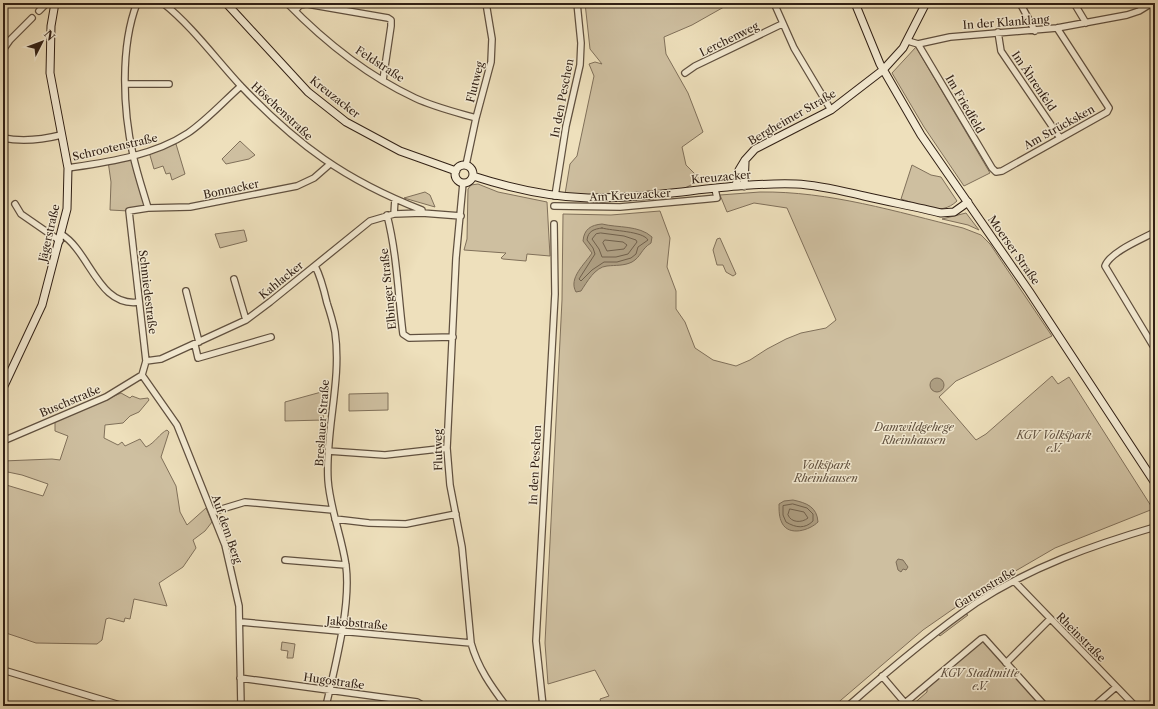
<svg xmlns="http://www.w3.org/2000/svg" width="1158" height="709" viewBox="0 0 1158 709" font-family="'Libre Caslon Text',serif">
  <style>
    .green { fill: #cebfa0; stroke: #80705a }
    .water { fill: #ae9f83; stroke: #7c6c57 }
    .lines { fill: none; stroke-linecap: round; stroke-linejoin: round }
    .shore { stroke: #70604c; stroke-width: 1 }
    .street-casing { stroke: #60503f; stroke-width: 8 }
    .secondary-casing { stroke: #312015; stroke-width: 9 }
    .street { stroke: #f4ebd3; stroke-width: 5.5 }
    .secondary { stroke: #f4ebd3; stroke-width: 7 }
    .labels { text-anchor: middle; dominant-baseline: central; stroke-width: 3; stroke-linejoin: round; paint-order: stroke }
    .street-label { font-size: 11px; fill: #312015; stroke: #f4ebd3 }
    .park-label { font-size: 11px; font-style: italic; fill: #60503f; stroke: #f4ebd3 }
  </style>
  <rect width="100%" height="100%" fill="#eee0bc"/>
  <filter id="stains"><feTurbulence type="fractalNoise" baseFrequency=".005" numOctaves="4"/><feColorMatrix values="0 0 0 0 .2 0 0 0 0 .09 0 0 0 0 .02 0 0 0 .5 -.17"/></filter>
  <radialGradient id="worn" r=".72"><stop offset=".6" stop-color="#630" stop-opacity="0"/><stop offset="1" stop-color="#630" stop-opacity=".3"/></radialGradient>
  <path class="green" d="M585 3H731L692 25 664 37 666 54 688 93 703 132 682 147 686 165 701 180 683 189 590 195 565 194 570 164 577 156 594 76 589 64 595 62 602 64 590 49Z
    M916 47 990 173 964 186 924 127 892 73Z
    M240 141 255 155 249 159 226 164 222 159Z
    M176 144 185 174 172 180 170 173 166 174 163 166 154 169 149 152Z
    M133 155 148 208 129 211 110 210 111 182 108 161Z
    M912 165 931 175 941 177 957 201C940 217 921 205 901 199Z
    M478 184 498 192 547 202 550 256 527 254 526 261 503 259 501 258 506 253 464 250 467 239 468 189 471 185Z
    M425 192 430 195 435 207 404 198Z
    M760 192C829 191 897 212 963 228L981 235 990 244 1052 336 956 381 939 397 976 440 986 434 1052 376 1058 384 1069 377 1153 509 1055 548 969 598 923 630 834 706H602L600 699 609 696 595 670 548 684 545 643 562 300 563 214 611 215 660 211 670 238 667 267 676 291V309L685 322 695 348 713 360 736 366 750 360 767 349 786 339 801 333 826 328 836 320 787 208 754 203 727 212 720 195Z
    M966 213 979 230 968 225 942 219Z
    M244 230 247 241 220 248 215 234Z
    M720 238 736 274 733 276 726 272 723 265H717L713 250 717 239Z
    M325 391 323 420 285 421V402Z
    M121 393 130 398 132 396 140 399 148 398 149 400 139 412 130 416 123 423 105 425 104 438 118 445 122 442 125 446 140 439 146 447C155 443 160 433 167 430L169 432 161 457 176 486 180 512 187 525 206 508 212 522 205 531 193 540 196 548 183 567 159 583 167 606 134 599 130 619 125 618 124 622 109 618 106 619 102 640 97 644 36 643 3 632V484L43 496 48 484 22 475 3 471V461L52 459 60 460 68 436 55 431V422Z
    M388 393V410L349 411V394Z
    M966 614 968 615 940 636 938 634Z
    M983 641 1041 706H911L927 692V688Z
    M282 642 295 644 293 658H287L288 651 281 650Z"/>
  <path class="water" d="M602 224C618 228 639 225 652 237L651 243C641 249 641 257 632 262 624 266 616 265 607 266 595 267 587 282 581 291L576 292C568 278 585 264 592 253L583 241C584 229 591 225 602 224Z
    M930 385a7 7 0 1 1 14 0a7 7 0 1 1-14 0Z
    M793 500C807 503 817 507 818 522 810 530 789 537 782 523 779 517 779 511 779 504L784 501Z
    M898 559 903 560 908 567 906 570 903 569 901 572 898 570 896 562Z"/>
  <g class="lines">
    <path class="shore" d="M602 228C612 231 643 231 648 240L638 247 636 254 631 258 617 262H604L592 270 581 281 579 279 595 254 593 248 587 240C588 231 594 229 602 228Z
      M601 233 624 236 636 240 637 242 628 254 616 257H602L599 249 592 239 596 234Z
      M605 240 623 242 627 245 624 249 607 251 603 243Z
      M793 504 807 508 813 514V521C805 529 796 528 786 522L783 515V506Z
      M790 509 804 512 808 518C802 523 791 523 788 515Z"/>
    <g class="street-casing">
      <path id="street" d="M137 3C120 47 123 110 133 155 137 173 143 191 148 208
        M163 3C192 26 215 58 240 85 297 145 345 180 422 210V213
        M287 3C323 40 368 76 415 98 434 107 455 112 476 118
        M774 3 794 48 831 110
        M1020 3 1035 31
        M1074 3 1086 23
        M39 11 47 3
        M295 11 300 5 307 4 388 18 391 20V26L383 80
        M998 32 1001 51 1060 138
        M908 41 918 44 950 37 1057 28 1127 15 1139 11 1152 3
        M918 44 992 168 996 172 1002 171 1107 112 1109 108 1057 28
        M3 50 10 40 32 18
        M685 73 695 66 782 24
        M126 84H169
        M3 138C23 142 41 140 61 135
        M466 165 476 118 491 62 492 39 486 3
        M68 168C108 162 153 156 188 133 207 120 224 101 241 86
        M463 183 456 258 447 448 450 485 462 547 471 643C478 668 491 686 506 706
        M555 196 566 126 580 65 581 43 577 3
        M15 204 21 214 60 241
        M554 206 620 207 707 199 717 198 715 189
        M394 214 395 199
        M387 215C397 254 398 294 403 334L409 338 453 337
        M1155 232C1142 239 1110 252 1105 266L1155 349
        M61 234C90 251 98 308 139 302
        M315 266C321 277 324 290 327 303 330 312 333 322 335 332 342 381 325 431 328 480 330 509 342 537 346 566 351 606 335 666 326 706
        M234 279 246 320
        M186 291 199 342
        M195 345 198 358 271 337
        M146 361 161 359 246 320 270 302 370 221 394 214 422 213 461 216
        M142 375 177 425 225 545 239 606 241 706
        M3 441 106 397 142 375 146 361 129 211 148 208 190 207 297 186 314 178 330 164
        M328 451 385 455 447 448
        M212 512 245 502 333 510
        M335 519 369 523 406 524 456 514
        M285 560 346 565
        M1014 581 1135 706
        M241 622 471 643
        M1006 663 1050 619
        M3 670 123 706
        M882 676 905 703 981 639 984 638 1045 706
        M240 678 417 702 424 706
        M99 706 100 700
        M543 706 536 641 555 294 554 224
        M848 706C889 670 931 634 976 603 1031 567 1093 545 1155 527
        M1094 706 1116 687"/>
    </g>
    <g class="secondary-casing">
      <path id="secondary" d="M226 3 308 92 346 122 400 151 456 171
        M855 3 880 64 921 135 1029 291 1155 483
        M455 174a9 9 0 1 1 18 0a9 9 0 1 1-18 0Z
        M473 176C510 188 549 197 588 198 658 199 727 182 796 184 819 185 842 191 864 196 890 202 916 207 941 213L954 212 968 202
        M736 186 739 170 745 160 755 149 831 110 883 70 903 48 926 3
        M744 186 745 162
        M3 388 42 305 67 209 68 168 50 73 51 26 55 3"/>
    </g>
    <use href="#street" class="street"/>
    <use href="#secondary" class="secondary"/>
  </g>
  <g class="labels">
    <g class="street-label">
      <text transform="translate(1006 22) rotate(-4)">In der Klanklang</text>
      <text transform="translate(729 39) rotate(-26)">Lerchenweg</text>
      <text transform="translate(380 64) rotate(33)">Feldstraße</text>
      <text transform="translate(1034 81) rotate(56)">Im Ährenfeld</text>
      <text transform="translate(475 82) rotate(-76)">Flutweg</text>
      <text transform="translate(335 97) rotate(38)">Kreuzacker</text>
      <text transform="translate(562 98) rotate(-79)">In den Peschen</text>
      <text transform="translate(965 104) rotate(60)">Im Friedfeld</text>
      <text transform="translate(282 111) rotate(43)">Höschenstraße</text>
      <text transform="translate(792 117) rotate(-30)">Bergheimer Straße</text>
      <text transform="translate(1059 127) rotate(-29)">Am Strücksken</text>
      <text transform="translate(115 147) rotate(-13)">Schrootenstraße</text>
      <text transform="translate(721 177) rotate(-5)">Kreuzacker</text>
      <text transform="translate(231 189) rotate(-12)">Bonnacker</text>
      <text transform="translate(630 195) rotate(-3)">Am Kreuzacker</text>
      <text transform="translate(49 233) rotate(-77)">Jägerstraße</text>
      <text transform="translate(1014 250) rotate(55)">Moerser Straße</text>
      <text transform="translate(281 280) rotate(-39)">Kahlacker</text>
      <text transform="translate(388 289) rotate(-96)">Elbinger Straße</text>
      <text transform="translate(148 292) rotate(83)">Schmiedestraße</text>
      <text transform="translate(70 401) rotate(-23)">Buschstraße</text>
      <text transform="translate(322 423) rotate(-86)">Breslauer Straße</text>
      <text transform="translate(438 450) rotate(-91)">Flutweg</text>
      <text transform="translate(535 465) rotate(-87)">In den Peschen</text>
      <text transform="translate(227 529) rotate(71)">Auf dem Berg</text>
      <text transform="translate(985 588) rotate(-31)">Gartenstraße</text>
      <text transform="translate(357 623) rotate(5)">Jakobstraße</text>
      <text transform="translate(1081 637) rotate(45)">Rheinstraße</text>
      <text transform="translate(334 681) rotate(8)">Hugostraße</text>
    </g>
    <g class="park-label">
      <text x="914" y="427">Damwildgehege<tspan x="914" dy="13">Rheinhausen</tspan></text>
      <text x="1054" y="435">KGV Volkspark<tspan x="1054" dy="13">e.V.</tspan></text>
      <text x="826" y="465">Volkspark<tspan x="826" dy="13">Rheinhausen</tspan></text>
      <text x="980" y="673">KGV Stadtmitte<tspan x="980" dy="13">e.V.</tspan></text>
    </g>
  </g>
  <rect width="1158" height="709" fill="none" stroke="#eee0bc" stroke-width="16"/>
  <rect x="4" y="4" width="1150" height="701" fill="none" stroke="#312015" stroke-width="2"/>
  <rect x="8" y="8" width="1142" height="693" fill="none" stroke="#312015"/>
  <g transform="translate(42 42) rotate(48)" stroke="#f4ebd3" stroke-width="3" paint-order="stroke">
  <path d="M0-3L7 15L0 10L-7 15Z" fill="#312015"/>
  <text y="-6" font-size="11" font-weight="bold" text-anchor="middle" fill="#312015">N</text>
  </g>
  <rect width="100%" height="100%" filter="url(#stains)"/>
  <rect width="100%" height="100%" fill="url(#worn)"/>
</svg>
